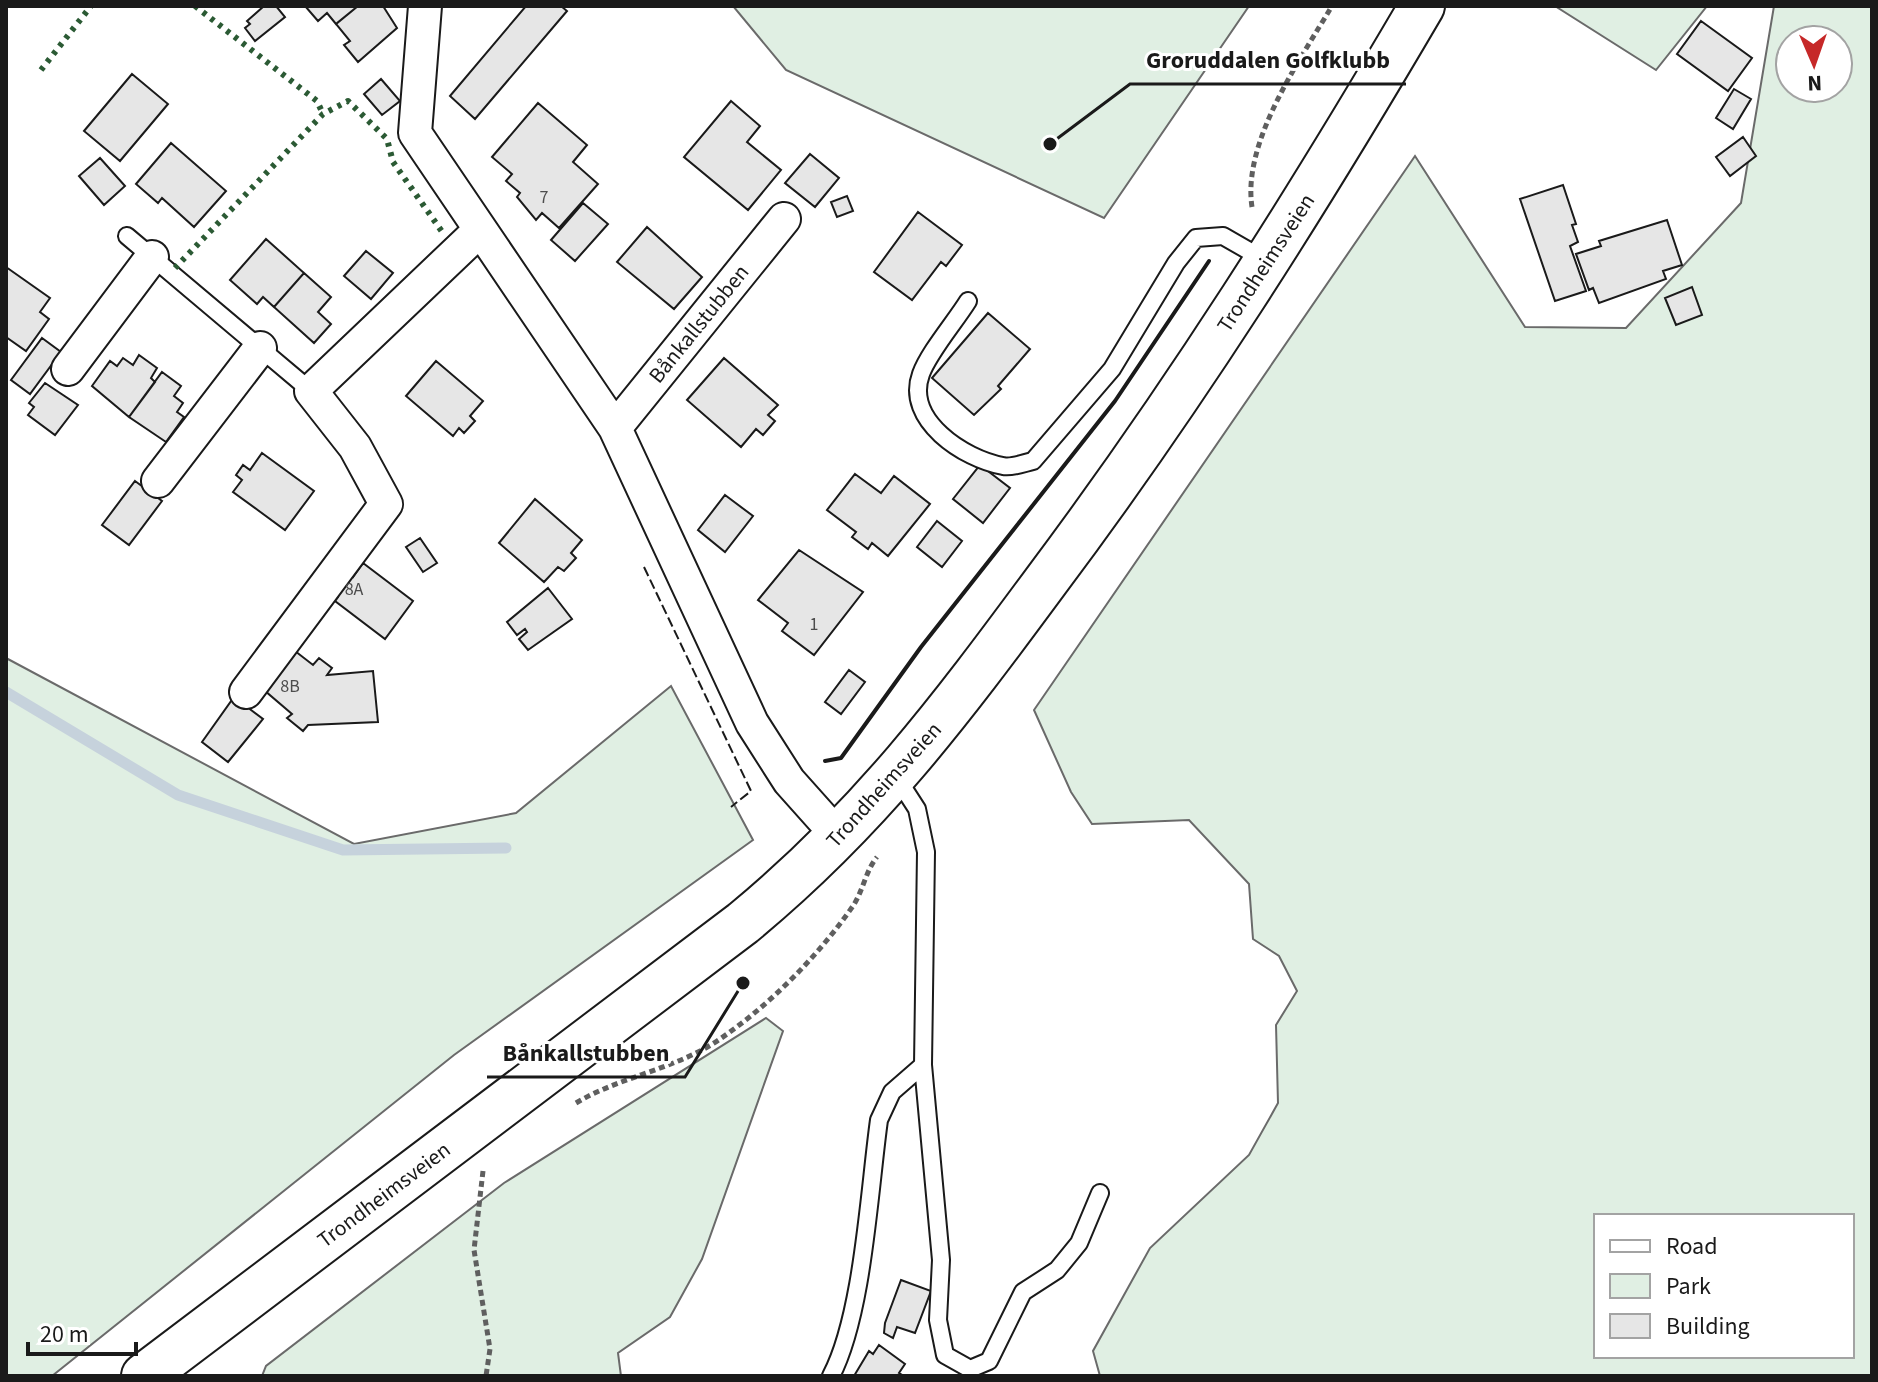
<svg xmlns="http://www.w3.org/2000/svg" width="1878" height="1382" viewBox="0 0 1878 1382" font-family="'Source Sans 3',sans-serif">
  <style>
    .green { fill: #e0efe3; stroke: #6a6a6a; stroke-width: 2; fill-rule: evenodd }
    .lines { fill: none; stroke-linecap: round; stroke-linejoin: round }
    .stream { stroke: #c6d2dc; stroke-width: 11 }
    .building { fill: #e6e6e6; stroke: #1a1a1a; stroke-width: 2 }
    .service-casing { stroke: #1a1a1a; stroke-width: 20 }
    .minor-casing { stroke: #1a1a1a; stroke-width: 36 }
    .trunk-casing { stroke: #1a1a1a; stroke-width: 48 }
    .path { stroke: #5f5f5f; stroke-width: 5; stroke-dasharray: 6 4; stroke-linecap: butt }
    .service { stroke: #fff; stroke-width: 16 }
    .minor { stroke: #fff; stroke-width: 32 }
    .trunk { stroke: #fff; stroke-width: 44 }
    .hedge { stroke: #2b5a34; stroke-width: 6; stroke-dasharray: 4 6; stroke-linecap: butt }
    .fence { stroke: #1a1a1a; stroke-width: 2; stroke-dasharray: 10 4; stroke-linecap: butt }
    .wall { stroke: #1a1a1a; stroke-width: 4 }
    .labels { text-anchor: middle; dominant-baseline: central; stroke-width: 6; stroke-linejoin: round; paint-order: stroke }
    .number-label { font-size: 18px; fill: #4d4d4d }
    .street-label { font-size: 22px; fill: #1a1a1a; stroke: #fff }
    .leader { fill: none; stroke: #1a1a1a; stroke-width: 3 }
    .callout-dot { fill: #1a1a1a; stroke: #fff; stroke-width: 3 }
    .callout-label { font-size: 24px; text-anchor: middle; font-weight: bold; fill: #1a1a1a; stroke: #fff; stroke-width: 6; stroke-linejoin: round; paint-order: stroke }
  </style>
  <rect width="100%" height="100%" fill="#fff"/>
  <path class="green" d="M733 6H1249L1104 218 786 70Z
    M1555 6H1707L1656 70Z
    M1774 6H1872V1376H1100L1093 1351 1150 1248 1249 1155 1278 1103 1276 1025 1297 991 1279 956 1253 939 1249 884 1189 820 1092 824 1071 792 1034 710 1415 156 1525 327 1626 328 1741 203ZM1790 40H1838V88H1790ZM1596 1216H1852V1356H1596Z
    M6 658 354 844 516 813 671 686 753 840 454 1055 52 1376H6Z
    M766 1018 783 1031 702 1259 670 1317 618 1353 621 1376H262L266 1366 504 1183Z"/>
  <g class="lines">
    <path class="stream" d="M6 692 178 795 343 850 506 848"/>
  </g>
  <path class="building" d="M264 6H276L285 17 255 41 245 28 250 24 247 21Z
    M305 6H358L336 24 327 13 318 21Z
    M358 6H383L397 28 358 62 344 45 350 41 336 24Z
    M526 6H561L567 11 475 119 450 96Z
    M1701 21 1752 58 1728 91 1677 54Z
    M132 74 168 104 120 161 84 131Z
    M381 79 400 101 382 115 364 94Z
    M1734 89 1751 99 1733 129 1716 118Z
    M731 101 760 126 747 142 781 170 748 210 684 157Z
    M538 103 587 145 573 162 598 184 559 228 542 213 536 220 517 197 520 193 506 181 512 174 492 157Z
    M1743 137 1756 156 1730 176 1716 157Z
    M171 143 226 191 194 227 162 198 158 203 136 184Z
    M810 154 839 178 815 207 785 183Z
    M100 158 125 186 104 205 79 176Z
    M1563 185 1576 224 1572 225 1578 242 1570 246 1586 291 1555 301 1520 199Z
    M847 196 853 211 837 217 831 202Z
    M583 203 608 224 575 261 551 240Z
    M918 212 962 245 946 266 941 262 912 300 874 272Z
    M1667 220 1682 265 1663 271 1666 279 1599 303 1593 288 1589 290 1576 254 1601 246 1599 241Z
    M647 227 702 277 674 309 617 262Z
    M266 239 304 273 274 307 263 297 257 304 230 280Z
    M366 251 393 273 371 299 344 276Z
    M6 267 50 298 40 312 49 319 26 351 6 337Z
    M304 273 331 297 318 312 331 324 314 343 274 307Z
    M1692 287 1702 315 1676 325 1665 298Z
    M988 313 1030 349 998 386 1001 389 974 415 932 378Z
    M42 338 61 352 30 394 11 380Z
    M139 355 157 368 151 378 155 382 129 417 92 386 110 361 117 366 123 358 133 365Z
    M724 358 778 405 768 415 775 421 763 435 756 429 741 447 687 400Z
    M436 361 483 401 470 416 475 421 464 433 459 428 453 436 406 396Z
    M162 372 181 386 174 396 183 403 177 412 184 417 166 442 129 417Z
    M45 383 78 405 55 435 28 415 34 407 29 403Z
    M262 453 314 491 285 530 233 492 242 480 236 475 243 465 250 470Z
    M980 465 1010 488 983 523 953 499Z
    M855 474 881 493 894 476 930 504 888 556 872 543 868 549 852 537 856 532 827 510Z
    M135 481 162 501 129 545 102 525Z
    M725 495 753 516 725 552 698 530Z
    M535 499 582 540 571 553 576 558 564 571 558 567 544 582 499 543Z
    M937 521 962 541 942 567 917 547Z
    M420 538 437 563 423 572 406 547Z
    M799 550 863 592 814 655 782 631 788 623 758 600Z
    M363 563 413 601 385 639 335 601 338 597 330 590 345 571 353 577Z
    M548 588 572 619 528 650 519 639 527 632 525 629 517 635 507 622Z
    M295 651 313 665 319 658 332 668 327 675 373 671 378 722 308 725 303 731 287 718 292 714 264 690Z
    M849 670 865 682 841 714 825 702Z
    M234 697 263 719 228 762 202 742Z
    M901 1280 931 1291 915 1333 897 1327 893 1338 884 1333 885 1323Z
    M879 1345 905 1364 899 1373 904 1376H854L869 1351 873 1354Z"/>
  <g class="lines">
    <g class="service-casing">
      <path id="service" d="M127 236 311 391
        M968 301C955 322 929 352 921 374 904 420 964 459 1003 466 1012 468 1024 463 1033 461L1112 369 1176 263 1196 238 1223 236 1263 259
        M897 778 917 809 926 852 923 1065 941 1260 938 1320 945 1355 970 1369 989 1361 1023 1292 1057 1270 1079 1243 1100 1193
        M831 1376C863 1315 869 1192 879 1120L892 1092 923 1065"/>
    </g>
    <g class="minor-casing">
      <path id="minor" d="M425 6 415 133 615 428 752 723 789 781 839 837
        M68 369 152 257
        M615 428 784 219
        M158 481 260 348
        M246 692 386 504 355 447 311 391 480 230"/>
    </g>
    <g class="trunk-casing">
      <path id="trunk" d="M144 1376 743 923C869 819 950 711 1046 581 1184 397 1306 204 1422 6"/>
    </g>
    <path class="path" d="M1252 207C1242 142 1300 60 1332 6
      M576 1103C621 1076 677 1069 720 1039 771 1004 818 956 853 906 863 891 866 870 877 857
      M483 1171 474 1250 490 1349 486 1376"/>
    <use href="#service" class="service"/>
    <use href="#minor" class="minor"/>
    <use href="#trunk" class="trunk"/>
    <path class="hedge" d="M195 6 317 101 323 114
      M41 70 91 6
      M175 268 323 114 348 101 387 139 393 162 443 233"/>
    <path class="fence" d="M644 567 751 791 731 807"/>
    <path class="wall" d="M825 761 841 758 921 647 1115 401 1209 261"/>
  </g>
  <g class="labels">
    <g class="number-label">
      <text x="544" y="197">7</text>
      <text x="354" y="589">8A</text>
      <text x="814" y="624">1</text>
      <text x="290" y="686">8B</text>
    </g>
    <g class="street-label">
      <text transform="translate(1266 263) rotate(-57)">Trondheimsveien</text>
      <text transform="translate(699 324) rotate(-51)">Bånkallstubben</text>
      <text transform="translate(884 785) rotate(-48)">Trondheimsveien</text>
      <text transform="translate(384 1195) rotate(-37)">Trondheimsveien</text>
    </g>
  </g>
  <path class="leader" d="M1050 144L1130 84H1406M743 983L685 1077H487"/>
  <g class="callout-dot">
    <circle cx="1050" cy="144" r="8"/>
    <circle cx="743" cy="983" r="8"/>
  </g>
  <g class="callout-label">
    <text x="1268" y="68">Groruddalen Golfklubb</text>
    <text x="586" y="1061">Bånkallstubben</text>
  </g>
  <rect width="1878" height="1382" fill="none" stroke="#1a1a1a" stroke-width="16"/>
  <rect x="1594" y="1214" width="260" height="144" fill="#ffffff" stroke="#a3a3a3" stroke-width="2"/>
  <rect x="1610" y="1240" width="40" height="12" fill="#ffffff" stroke="#a3a3a3" stroke-width="2"/>
  <text x="1666" y="1254" font-size="24" fill="#1a1a1a">Road</text>
  <rect x="1610" y="1274" width="40" height="24" fill="#e0efe3" stroke="#a3a3a3" stroke-width="2"/>
  <text x="1666" y="1294" font-size="24" fill="#1a1a1a">Park</text>
  <rect x="1610" y="1314" width="40" height="24" fill="#e6e6e6" stroke="#a3a3a3" stroke-width="2"/>
  <text x="1666" y="1334" font-size="24" fill="#1a1a1a">Building</text>
  <g transform="translate(1814 64) rotate(178)"><circle r="38" fill="#ffffff" stroke="#a3a3a3" stroke-width="2"/>
  <path d="M0-6L14 30L0 20L-14 30Z" fill="#c62828"/>
  <text y="-12" font-size="22" font-weight="bold" text-anchor="middle" fill="#1a1a1a">N</text>
  </g>
  <path d="M28 1342v12h108v-12" fill="none" stroke="#1a1a1a" stroke-width="4"/>
  <text x="40" y="1342" font-size="24" fill="#1a1a1a" stroke="#ffffff" stroke-width="6" paint-order="stroke">20 m</text>
</svg>
